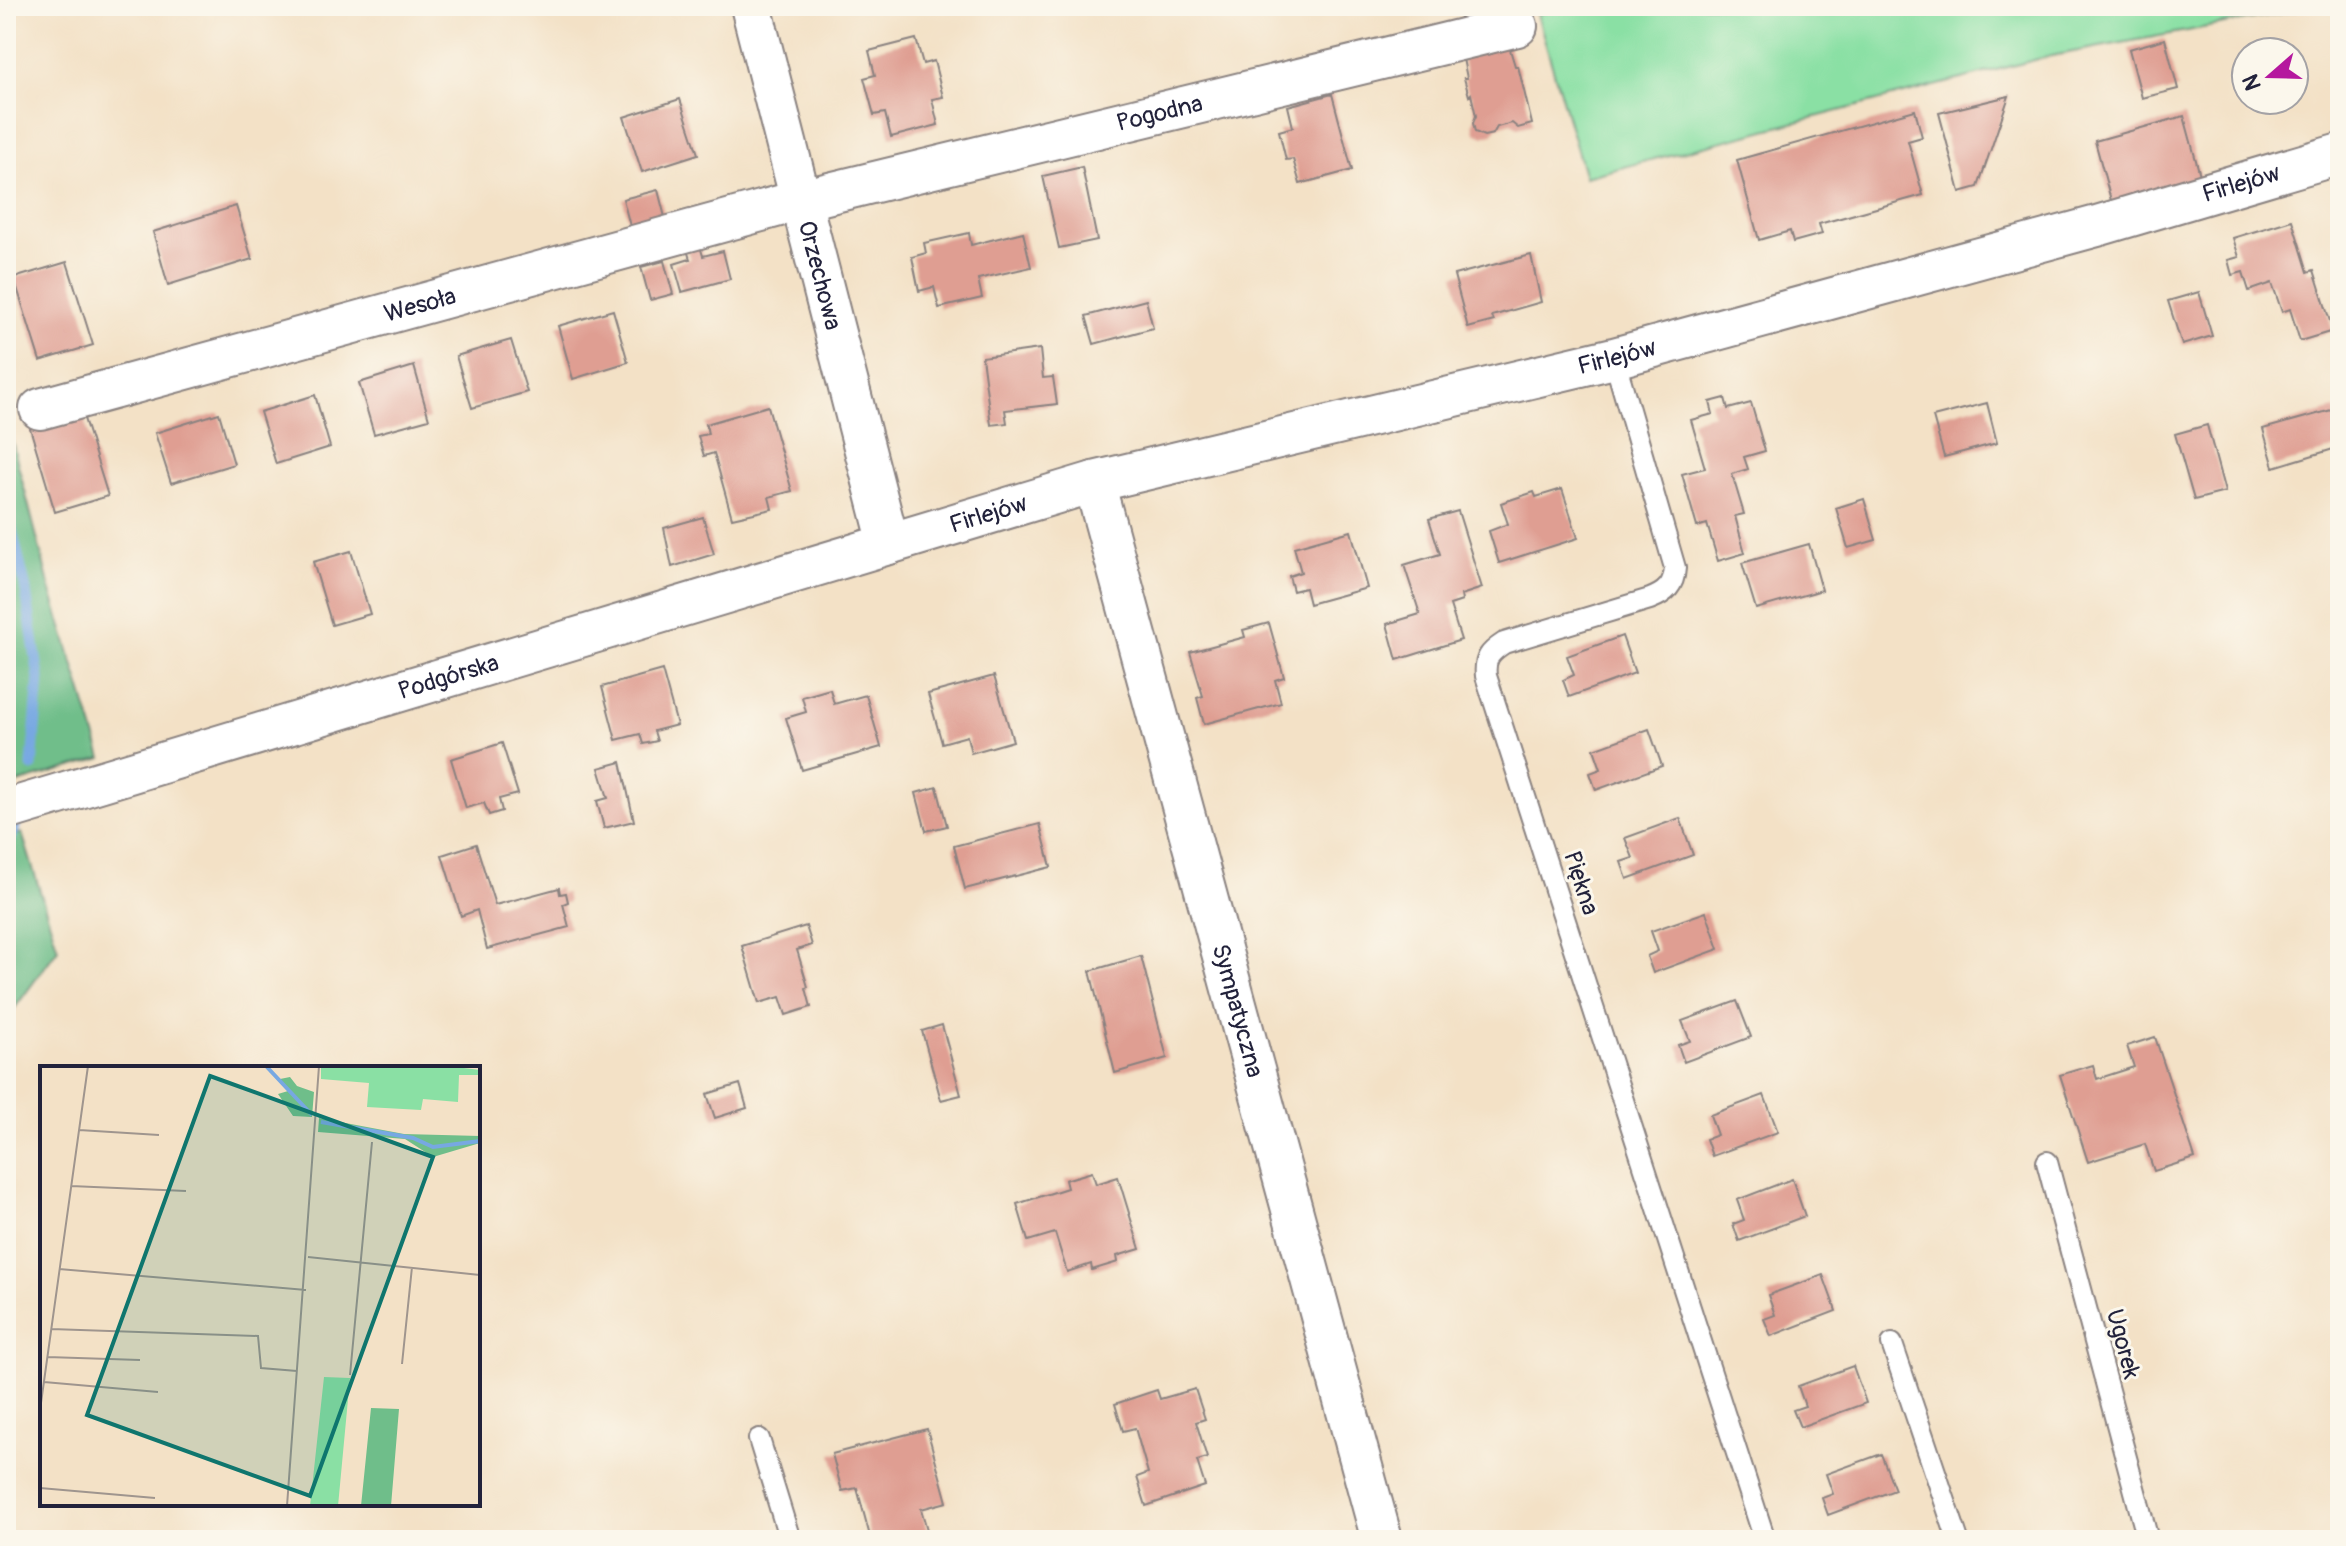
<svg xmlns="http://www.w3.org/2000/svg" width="2346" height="1546" viewBox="0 0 2346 1546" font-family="Pangolin,sans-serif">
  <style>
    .green { fill: #8ae0a4; stroke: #568170; stroke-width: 2 }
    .forest { fill: #6fbe8a; stroke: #487062; stroke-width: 2 }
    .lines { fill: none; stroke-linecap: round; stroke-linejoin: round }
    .stream { stroke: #77a8e2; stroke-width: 11 }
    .building { fill: #df9e92 }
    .service-casing { stroke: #8a8280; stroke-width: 24 }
    .minor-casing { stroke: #8a8280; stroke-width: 44 }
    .service { stroke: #fff; stroke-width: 20 }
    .minor { stroke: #fff; stroke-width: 40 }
    .labels { text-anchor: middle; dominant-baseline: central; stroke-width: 6; stroke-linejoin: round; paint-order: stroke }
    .street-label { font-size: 24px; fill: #22223b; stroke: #fbf7ec }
    .inset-river { fill: none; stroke: #77a8e2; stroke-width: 4 }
    .inset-road { fill: none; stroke: #9f958e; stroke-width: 2 }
    .view { fill: #0f766e; fill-opacity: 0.15; stroke: #0f766e; stroke-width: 4 }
    .inset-edge { fill: none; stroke: #22223b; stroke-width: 4 }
  </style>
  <rect width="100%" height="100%" fill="#fbf7ec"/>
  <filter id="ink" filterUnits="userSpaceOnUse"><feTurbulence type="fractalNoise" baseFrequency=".0125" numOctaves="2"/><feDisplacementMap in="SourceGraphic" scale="16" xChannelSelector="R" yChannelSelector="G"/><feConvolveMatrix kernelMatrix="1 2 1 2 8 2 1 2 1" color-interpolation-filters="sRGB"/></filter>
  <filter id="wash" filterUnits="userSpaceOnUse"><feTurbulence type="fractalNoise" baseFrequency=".006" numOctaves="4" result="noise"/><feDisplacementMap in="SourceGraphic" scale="32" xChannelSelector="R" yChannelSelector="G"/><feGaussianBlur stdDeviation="1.8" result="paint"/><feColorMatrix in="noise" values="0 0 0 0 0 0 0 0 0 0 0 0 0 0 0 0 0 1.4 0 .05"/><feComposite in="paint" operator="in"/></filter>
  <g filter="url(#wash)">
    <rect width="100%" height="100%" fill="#f3e1c6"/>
    <path class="green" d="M1568 6H2313L2294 11 2046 57 1585 177 1537 14Z"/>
    <path class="forest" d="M6 418 50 588 102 758 14 784 11 604 6 583Z
      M22 833 58 949 6 1020V838Z"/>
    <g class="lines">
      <path class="stream" d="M6 506 25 585 39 678 32 766
        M6 851 15 827"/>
    </g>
    <g id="blocks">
      <path class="building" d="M916 39 923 64 934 61 943 97 932 99 938 125 891 137 885 113 874 115 864 78 875 75 869 51Z
        M2165 39 2178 89 2142 98 2129 49Z
        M1508 43 1515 66H1518L1532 124 1518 128 1512 123 1497 127 1493 134 1484 136 1475 132 1473 123 1476 116 1471 94 1469 96 1464 78H1467L1462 54Z
        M1332 94 1352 170 1300 184 1293 159 1286 160 1279 131 1293 127 1288 106Z
        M2009 96 1978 187 1960 192 1939 113Z
        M680 99 698 154 642 172 624 117Z
        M1915 110 1922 137 1908 141 1923 195 1819 224 1822 234 1793 242 1790 231 1759 240 1737 160Z
        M2184 116 2201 179 2112 204 2095 141Z
        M1082 167 1097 240 1059 248 1043 176Z
        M658 190 667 225 632 234 623 199Z
        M236 206 252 259 168 285 153 232Z
        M2292 220 2308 272 2314 270 2333 331 2300 341 2290 309 2282 312 2272 283 2249 291 2243 272 2232 275 2228 260 2239 257 2233 238Z
        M1023 232 1031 267 978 279 982 298 939 308 934 287 919 291 912 257 926 253 924 243 969 233 971 245Z
        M700 246 703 256 723 251 730 279 682 292 674 264 690 259 687 250Z
        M1531 255 1541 302 1492 316 1494 321 1468 328 1454 275Z
        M664 261 673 294 650 300 641 267Z
        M67 262 93 345 40 361 14 278Z
        M2199 292 2212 336 2182 345 2168 301Z
        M1146 300 1153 328 1094 344 1086 316Z
        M613 310 628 362 573 379 558 326Z
        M511 340 527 392 472 408 456 356Z
        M1040 349 1043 378 1053 377 1057 404 1005 410 1007 423 991 425 982 357Z
        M414 366 429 419 374 434 359 383Z
        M315 395 330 447 276 464 260 412Z
        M1725 398 1728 409 1751 403 1765 451 1744 457 1748 469 1732 474 1744 514 1735 516 1745 553 1718 561 1707 524 1697 527 1682 474 1705 468 1691 420 1713 414 1710 402Z
        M1987 403 1997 443 1944 457 1933 417Z
        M768 406 792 491 769 497 772 509 732 518 714 453 704 456 698 436 708 434 706 424Z
        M2335 409 2340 425V447L2274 467 2263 429Z
        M82 412 108 496 55 512 30 428Z
        M219 413 234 464 171 483 155 433Z
        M2207 425 2225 492 2194 500 2175 434Z
        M1562 489 1578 538 1499 563 1489 531 1508 524 1501 503 1534 492 1536 497Z
        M1864 499 1876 540 1848 548 1836 508Z
        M1458 511 1482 588 1461 595 1462 601 1450 605 1461 640 1397 660 1387 624 1420 614 1404 565 1440 554 1429 519Z
        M703 517 714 554 672 567 664 528Z
        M1351 531 1367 588 1309 604 1305 588 1293 591 1289 576 1301 572 1294 547Z
        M1809 544 1822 590 1756 609 1742 563Z
        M351 551 370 614 332 625 313 562Z
        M1269 623 1284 677 1275 680 1281 703 1204 724 1197 698 1203 696 1190 652 1245 637 1243 630Z
        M1622 636 1635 673 1569 697 1563 680 1574 675 1567 656Z
        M662 670 677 725 654 731 657 741 643 744 640 734 616 740 602 687Z
        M994 676 1013 741 971 753 967 736 942 743 928 694Z
        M830 689 834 704 866 695 881 747 802 770 786 718 806 712 802 697Z
        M1649 729 1662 766 1596 790 1590 773 1601 769 1594 749Z
        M502 743 518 794 499 799 502 811 489 815 484 803 466 808 451 759Z
        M621 762 634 821 604 828 597 801 608 798 599 768Z
        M937 787 947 826 926 831 916 793Z
        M1680 818 1693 855 1627 879 1621 862 1633 858 1625 838Z
        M1040 824 1051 867 965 889 954 846Z
        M476 844 495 905 559 888 560 894 566 893 568 902 563 904 569 927 487 949 477 910 461 916 442 855Z
        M1706 912 1719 949 1653 973 1647 956 1658 951 1651 931Z
        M806 926 812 945 797 950 808 987 806 988 811 1007 786 1015 780 997 759 1003 742 946Z
        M1141 956 1167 1058 1115 1073 1090 971Z
        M1737 1001 1751 1037 1684 1062 1678 1045 1690 1041 1682 1021Z
        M942 1025 961 1095 941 1100 922 1031Z
        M2155 1037 2195 1158 2154 1171 2145 1144 2088 1162 2060 1075 2093 1065 2097 1079 2134 1067 2127 1046Z
        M740 1084 747 1108 715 1118 707 1094Z
        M1764 1095 1778 1132 1712 1156 1706 1139 1717 1135 1710 1115Z
        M1092 1172 1096 1184 1118 1177 1140 1249 1117 1256 1118 1262 1092 1270 1091 1264 1067 1272 1055 1233 1028 1241 1017 1204 1067 1188 1065 1180Z
        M1792 1179 1805 1216 1739 1241 1733 1224 1744 1220 1737 1200Z
        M1823 1275 1836 1311 1771 1336 1764 1319 1775 1315 1768 1295Z
        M1853 1366 1866 1403 1800 1427 1793 1410 1805 1406 1798 1386Z
        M1195 1389 1205 1419 1196 1422 1207 1458 1197 1461 1205 1486 1146 1506 1137 1477 1148 1473 1135 1428 1123 1431 1115 1404 1157 1390 1160 1399Z
        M927 1429 947 1502 921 1509 930 1540H871L857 1488 842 1491 832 1454Z
        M1881 1454 1895 1490 1828 1515 1822 1498 1833 1494 1826 1474Z"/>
    </g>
  </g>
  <g filter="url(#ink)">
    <use href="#blocks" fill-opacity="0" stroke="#8a8280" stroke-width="2"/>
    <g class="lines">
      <g class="service-casing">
        <path id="service" d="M1614 358 1675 568C1674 585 1666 593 1650 599L1504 643C1490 652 1484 658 1486 676L1765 1540
          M2047 1162 2148 1540
          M1892 1344 1958 1540
          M759 1439 790 1540"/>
      </g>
      <g class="minor-casing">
        <g id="minor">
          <path id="s1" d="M751 6 889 544"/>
          <path id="s2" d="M40 409 801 200 1517 26"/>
          <path id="s3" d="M1094 482 1382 1540"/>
          <path id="s4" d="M6 810 1094 482 1614 358 2097 226 2340 154"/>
        </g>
      </g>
      <use href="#service" class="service"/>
      <use href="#minor" class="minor"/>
    </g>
  </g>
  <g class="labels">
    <g class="street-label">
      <text stroke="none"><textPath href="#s2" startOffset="1158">Pogodna</textPath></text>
      <text stroke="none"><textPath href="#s4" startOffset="2322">Firlejów</textPath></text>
      <text stroke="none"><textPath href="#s1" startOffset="278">Orzechowa</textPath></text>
      <text stroke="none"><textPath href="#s2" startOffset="394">Wesoła</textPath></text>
      <text stroke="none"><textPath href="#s4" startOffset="1674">Firlejów</textPath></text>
      <text stroke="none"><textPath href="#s4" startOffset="1026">Firlejów</textPath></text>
      <text stroke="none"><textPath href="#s4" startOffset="462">Podgórska</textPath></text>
      <text transform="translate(1581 883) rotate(72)">Piękna</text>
      <text stroke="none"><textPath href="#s3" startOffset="548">Sympatyczna</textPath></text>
      <text transform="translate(2123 1344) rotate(75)">Ugorek</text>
    </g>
  </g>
  <g transform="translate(40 1066)">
    <rect width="440" height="440" fill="#f3e1c6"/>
    <path d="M281 0H408L440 4V9H419L418 36 383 33 381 44 327 41 329 17 281 13ZM284 311 310 312 298 440H270Z" fill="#8ae0a4"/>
    <path d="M250 11 257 20 274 26 272 51 253 50 238 28 248 25 240 13ZM279 52 364 68 440 70V77L393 91 365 73 278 66ZM331 342 359 343 351 440H321Z" fill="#6fbe8a"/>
    <path class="inset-river" d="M226 0 272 49M281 56 373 72 393 81 440 75"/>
    <path class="inset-road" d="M39 64 119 69M31 120 146 125M268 191 440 209M19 203 266 224M11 263 218 270 221 302 257 305M7 291 100 294M362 298 372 201M310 309 332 76M4 316 118 326M0 344 48 0M0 422 115 432M247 440 279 0"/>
    <path class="view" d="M170 10 393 91 270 430 47 349Z"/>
    <rect width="440" height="440" class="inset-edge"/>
  </g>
  <rect width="2346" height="1546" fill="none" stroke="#fbf7ec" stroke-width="32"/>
  <g transform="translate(2270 76) rotate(250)"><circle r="38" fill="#fbf7ec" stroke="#a4a2a5" stroke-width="2"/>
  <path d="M0-6L14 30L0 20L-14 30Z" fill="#b5179e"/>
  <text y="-12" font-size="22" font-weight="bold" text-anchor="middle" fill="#22223b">N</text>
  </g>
</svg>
